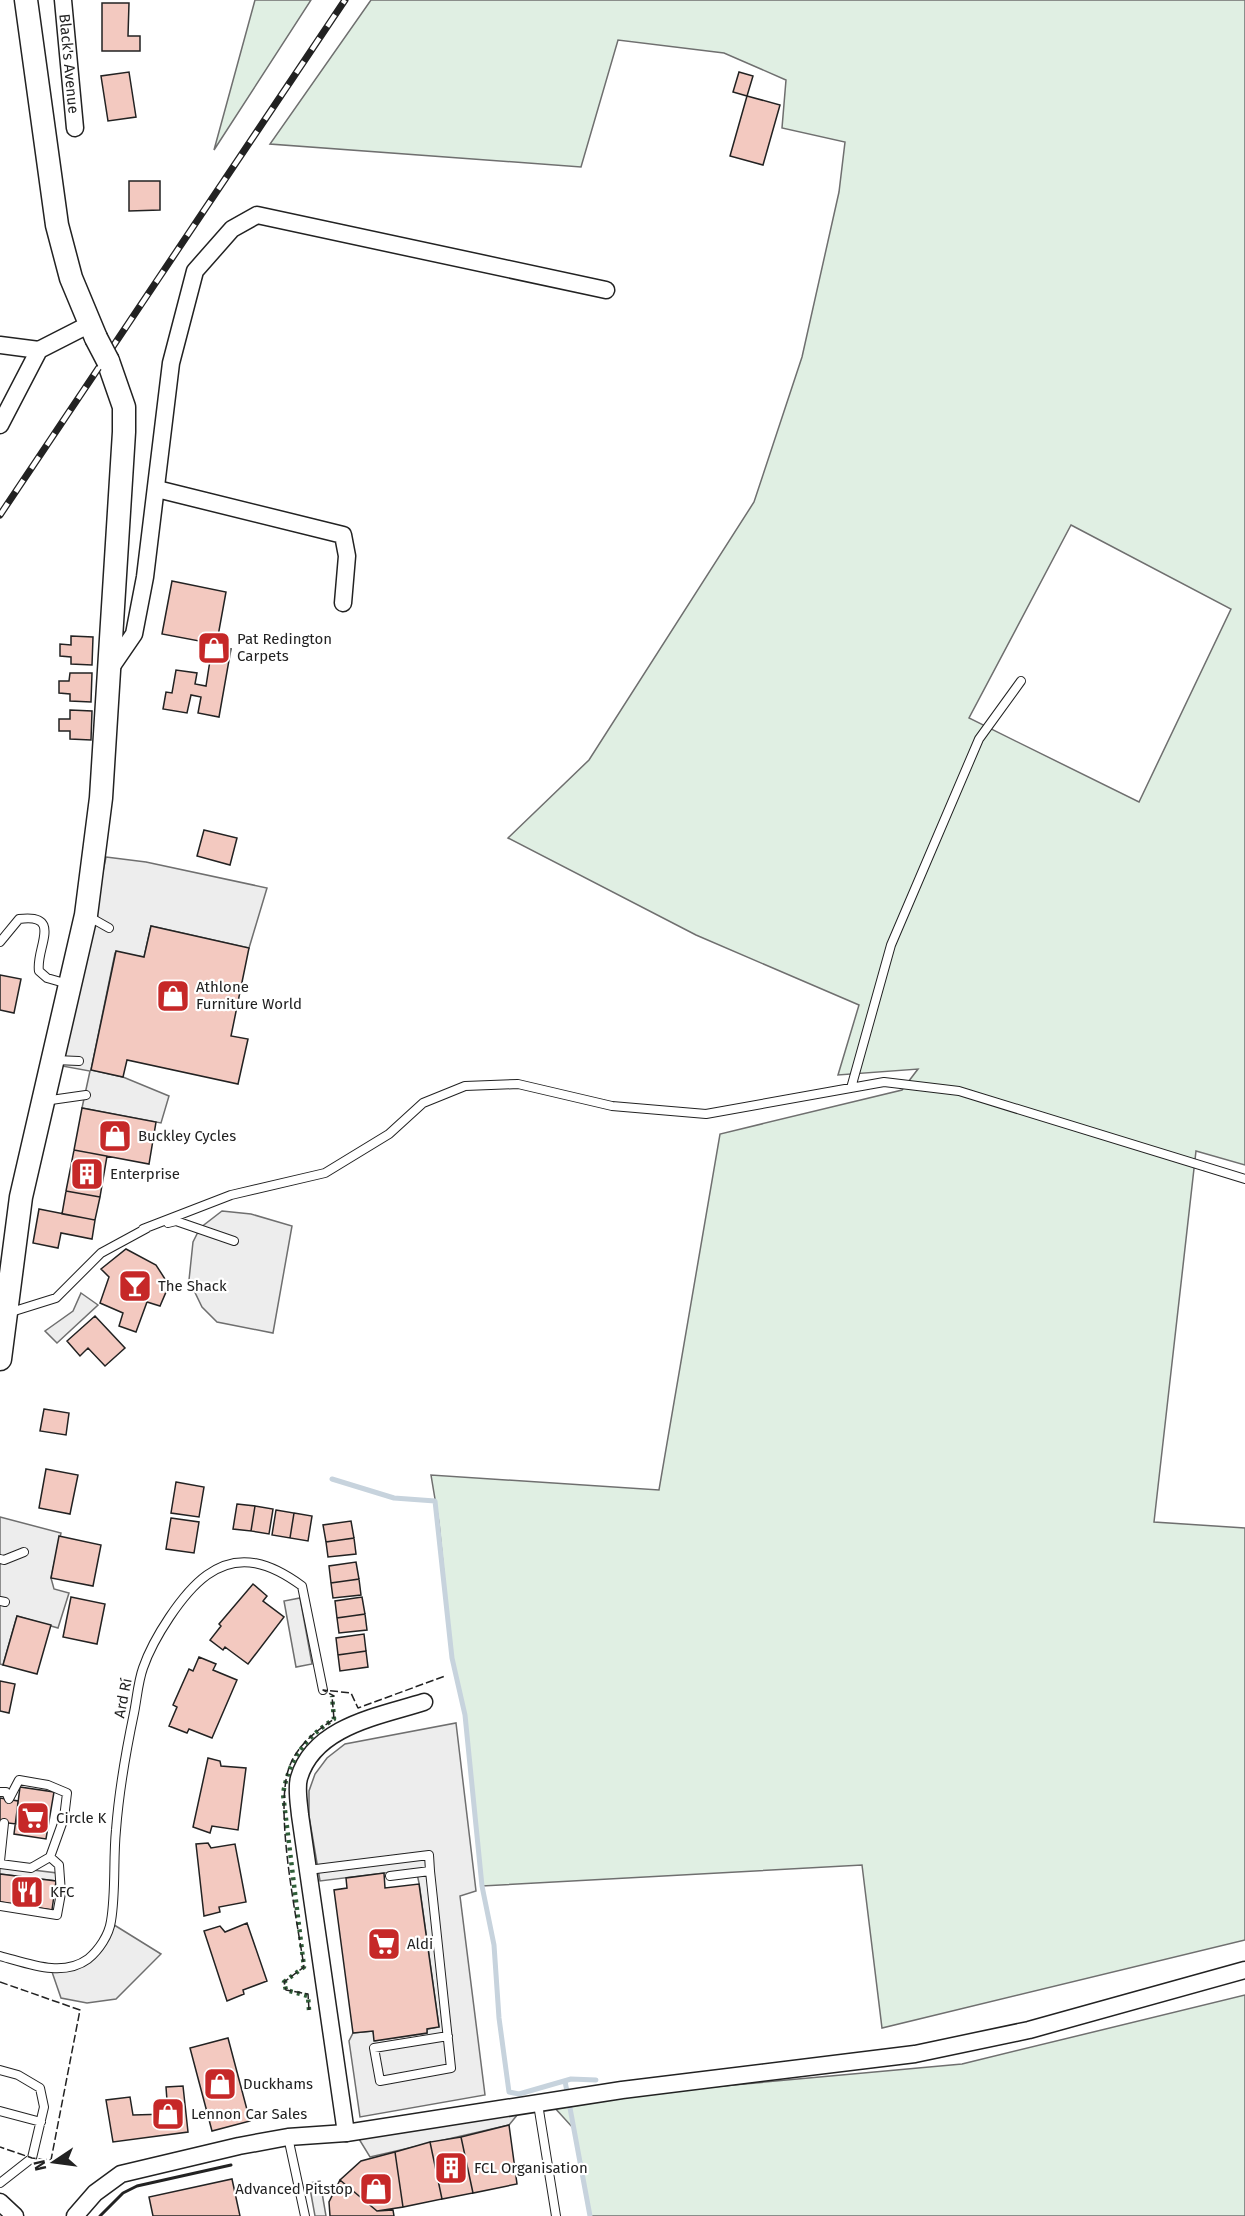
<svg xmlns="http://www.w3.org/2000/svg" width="1245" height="2216" viewBox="0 0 1245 2216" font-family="'Fira Sans',sans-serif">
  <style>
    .green { fill: #e0efe3; stroke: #6f6f6f; stroke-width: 1.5; fill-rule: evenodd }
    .parking { fill: #ededed; stroke: #6f6f6f; stroke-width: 1.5 }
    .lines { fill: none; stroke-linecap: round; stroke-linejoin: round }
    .stream { stroke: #c7d3dd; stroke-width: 5 }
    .building { fill: #f3c9c0; stroke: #222; stroke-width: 1.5 }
    .lane-casing { stroke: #222; stroke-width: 10 }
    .street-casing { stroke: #222; stroke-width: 19 }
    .secondary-casing { stroke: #222; stroke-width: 25 }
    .lane { stroke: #fff; stroke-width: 8 }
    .street { stroke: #fff; stroke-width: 16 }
    .secondary { stroke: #fff; stroke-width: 22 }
    .rail-casing { stroke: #222; stroke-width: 7 }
    .rail { stroke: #fff; stroke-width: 4.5; stroke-dasharray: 14; stroke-linecap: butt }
    .secondary-bridge-casing { stroke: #222; stroke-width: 25; stroke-linecap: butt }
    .secondary-bridge { stroke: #fff; stroke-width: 22 }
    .hedge { stroke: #2f5e38; stroke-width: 4.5; stroke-dasharray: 3 4.5; stroke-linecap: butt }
    .fence { stroke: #222; stroke-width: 1.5; stroke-dasharray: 8 3; stroke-linecap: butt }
    .wall { stroke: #222; stroke-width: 3 }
    .labels { text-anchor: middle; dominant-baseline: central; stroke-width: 4.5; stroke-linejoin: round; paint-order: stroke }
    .street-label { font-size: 15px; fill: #222; stroke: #fff }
    .poi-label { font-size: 15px; fill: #222; stroke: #fff; text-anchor: start }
  </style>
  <rect width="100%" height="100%" fill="#fff"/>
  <path class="green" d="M255 0H311L214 150Z
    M371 0H1245V1165L1196 1151 1154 1522 1245 1528V1940L882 2028 862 1865 482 1886 465 1715 452 1658 439 1523 431 1475 659 1490 720 1134 902 1090 918 1069 838 1075 859 1005 696 935 508 838 589 760 754 502 802 357 839 192 845 142 782 128 786 80 724 53 618 40 581 167 270 144ZM1071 525 1231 609 1139 802 969 718Z
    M1245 1995V2216H590L574 2129 554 2107 668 2091 962 2064Z"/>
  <path class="parking" d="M106 857 146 862 267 888 249 948 151 926 144 957 115 953 91 1070 123 1077 169 1096 161 1123 82 1108 90 1071 62 1066Z
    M222 1211 251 1214 292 1226 273 1333 217 1322 202 1307 189 1280 193 1242 200 1228Z
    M81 1293 98 1305 57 1343 45 1331 73 1311Z
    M0 1517 61 1533 51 1578 54 1589 69 1593 58 1628 17 1616 3 1665 0 1664Z
    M300 1598 312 1664 296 1667 284 1601Z
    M456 1723 476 1891 460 1896 485 2095 360 2117 349 2041 353 2033 373 2031 375 2041 427 2033V2029L439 2027 419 1883 416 1869 320 1881 309 1816V1791L315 1774 327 1758 345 1744Z
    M0 1866 57 1873 56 1881 0 1874Z
    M111 1923 161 1954 116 1999 87 2003 61 1998 51 1969H61L91 1956Z
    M518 2114 509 2125 370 2157 359 2139Z
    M320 2181 326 2216H315L309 2183Z"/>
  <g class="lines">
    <path class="stream" d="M332 1479 394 1498 435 1501 452 1658 465 1715 482 1886 494 1945 499 2018 509 2092 519 2094 571 2079 596 2080
      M565 2081 590 2216"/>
  </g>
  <path class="building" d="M102 3H129L128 36H140V51H102Z
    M129 72 136 117 108 121 101 76Z
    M739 72 753 76 747 96 733 92Z
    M747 96 780 105 763 165 730 156Z
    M129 181H160V210L129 211Z
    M172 581 226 592 216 647 231 649 219 717 198 713 201 697 191 695 187 713 163 709 166 692 172 693 176 670 197 673 195 684 206 686 211 654 203 653 205 642 162 634Z
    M71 636 93 637 92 665 71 664V657L60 656V644L71 645Z
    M70 673H92L91 702 70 701V694L59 693V681H69Z
    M70 710 92 711 91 740 70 739V731H59V719H70Z
    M204 830 237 838 230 865 197 856Z
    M151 926 249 948 231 1036 248 1039 238 1084 127 1060 123 1077 91 1070 116 951 144 957Z
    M0 975 21 979 14 1013 0 1010Z
    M82 1108 156 1122 149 1164 74 1150Z
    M74 1150 107 1156 100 1197 66 1191Z
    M66 1191 100 1197 95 1220 62 1214Z
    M39 1209 95 1220 92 1239 61 1233 58 1248 33 1243Z
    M126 1249 156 1265 165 1279 166 1292 160 1306 147 1302 136 1332 119 1326 123 1313 100 1303 109 1277 101 1269Z
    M95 1316 125 1348 105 1366 88 1348 80 1356 67 1341Z
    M44 1409 69 1413 66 1435 40 1431Z
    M46 1469 78 1475 70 1514 39 1508Z
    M176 1482 204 1487 199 1517 171 1513Z
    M237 1504 255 1506 251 1531 233 1529Z
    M255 1506 273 1509 269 1534 251 1531Z
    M276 1510 294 1513 290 1538 272 1535Z
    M294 1513 312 1516 308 1541 290 1538Z
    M171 1518 199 1522 194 1553 166 1549Z
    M351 1521 354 1538 326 1542 323 1525Z
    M59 1536 101 1545 93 1586 51 1578Z
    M354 1538 356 1554 328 1557 326 1542Z
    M356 1562 359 1579 331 1583 329 1566Z
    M359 1579 361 1595 333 1598 331 1583Z
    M253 1584 267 1596 263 1601 284 1617 248 1664 225 1647 223 1650 210 1640 221 1626 219 1624Z
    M71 1597 105 1604 97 1644 63 1637Z
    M362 1597 365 1614 337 1618 335 1601Z
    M365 1614 367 1630 339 1633 337 1618Z
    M17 1616 51 1625 37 1674 3 1665Z
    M364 1634 366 1651 338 1655 336 1638Z
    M366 1651 368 1667 340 1671 338 1655Z
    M199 1657 216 1664 213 1670 237 1680 212 1738 189 1729 187 1733 169 1726 177 1707 173 1705 189 1669 193 1671Z
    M0 1681 15 1684 9 1713 0 1711Z
    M208 1758 220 1761 221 1766 246 1768 238 1830 212 1826 210 1833 193 1827Z
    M20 1787 54 1792 46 1839 14 1834Z
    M0 1798 18 1801 16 1824 0 1822Z
    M208 1843 211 1848 235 1844 246 1902 219 1907 220 1912 204 1916 196 1844Z
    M384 1873 385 1888 419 1884 439 2027 427 2029V2033L374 2041 373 2031 353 2033 334 1890 347 1888 346 1878Z
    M0 1874 56 1881 52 1910 0 1902Z
    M247 1923 267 1981 243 1990 244 1994 227 2001 204 1931 220 1926 225 1932Z
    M228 2038 250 2121 212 2131 190 2048Z
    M183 2086 188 2132 113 2142 106 2100 130 2097 133 2115 168 2114 166 2087Z
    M509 2125 517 2184 473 2193 461 2137Z
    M461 2137 473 2193 442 2199 430 2142Z
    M430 2142 442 2199 403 2207 395 2152Z
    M395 2152 403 2207 377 2211 340 2180 361 2161Z
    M232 2179 240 2216H153L149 2197Z
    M340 2180 377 2211 393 2210 394 2216H330L329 2202Z"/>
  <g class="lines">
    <g class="lane-casing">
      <path id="lane" d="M86 915 109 928
        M0 942 19 919C64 913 35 949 39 971L47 978 68 984
        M55 1060 79 1061
        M851 1088 891 945 979 739 1021 681
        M44 1101 86 1095
        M168 1223 176 1221 234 1241
        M143 1229 231 1195 325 1173 389 1134 423 1103 465 1086 518 1084 612 1106 706 1114 884 1082 959 1091 1245 1179
        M8 1313 56 1298 101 1253 147 1228
        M0 1559 4 1560 24 1552
        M0 1601 5 1602
        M0 1792H6L9 1799 19 1780 48 1785 67 1793 64 1818 50 1857 31 1868 0 1864
        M0 1861 4 1823
        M308 1870 429 1855 430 1871 451 2068 380 2081 374 2048 448 2036
        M390 1876 430 1871
        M0 1906 57 1915 61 1893 59 1865 50 1857
        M0 1956C27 1963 62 1978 88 1959 99 1950 109 1935 111 1921 116 1891 113 1860 116 1830 119 1791 126 1751 134 1713 137 1698 138 1682 143 1668 153 1639 182 1593 207 1575 240 1551 272 1564 302 1586L323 1690
        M0 2070 18 2075 40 2088 44 2107 32 2158 0 2183
        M538 2104 556 2216
        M0 2111 41 2122
        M288 2137 305 2216"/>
    </g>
    <g class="street-casing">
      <g id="street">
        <path id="s1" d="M63 0 75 128"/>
        <path d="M0 345 39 350"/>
        <path d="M0 425 39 350 90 324"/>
        <path d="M157 489 343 535 347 556 343 603"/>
        <path d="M110 669 134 634 145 577 171 363 195 271 232 229 257 215 606 290"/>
        <path d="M346 2133 300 1815C299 1804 296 1788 299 1778 314 1726 380 1716 424 1702"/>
        <path d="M0 2202 15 2216"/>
        <path d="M75 2216 95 2193 121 2174 239 2146 288 2137 346 2133 622 2090 915 2054 1029 2030 1245 1970"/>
      </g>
    </g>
    <g class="secondary-casing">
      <path id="secondary" d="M26 0 57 225 71 278 96 338
        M0 1359 21 1197 86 915 101 798 124 432V407L108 361"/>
    </g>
    <use href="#lane" class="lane"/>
    <use href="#street" class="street"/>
    <use href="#secondary" class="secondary"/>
    <g class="rail-casing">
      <path id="rail" d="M0 515 345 0"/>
    </g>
    <use href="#rail" class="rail"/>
    <g class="secondary-bridge-casing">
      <path id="secondary-bridge" d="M96 338 108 361"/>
    </g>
    <use href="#secondary-bridge" class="secondary-bridge"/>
    <path class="hedge" d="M309 2010 308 1996 286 1990 284 1982 304 1967 283 1794C289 1759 305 1738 334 1719L332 1696"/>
    <path class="fence" d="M0 1982 80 2010 51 2160 32 2158 0 2147
      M309 2010 308 1994 286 1990 284 1982 304 1967C297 1919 273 1807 290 1765 298 1745 316 1731 334 1719L332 1696H334L323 1690 351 1693 358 1708 445 1676"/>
    <path class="wall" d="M100 2216 123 2193 137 2186 231 2165"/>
  </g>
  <defs>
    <g id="shop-square" transform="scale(1.725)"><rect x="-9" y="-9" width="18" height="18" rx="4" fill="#c62828" stroke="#fff"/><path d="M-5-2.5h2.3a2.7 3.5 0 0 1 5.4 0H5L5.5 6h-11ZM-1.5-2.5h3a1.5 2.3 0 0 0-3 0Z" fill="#fff"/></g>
    <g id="building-square" transform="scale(1.725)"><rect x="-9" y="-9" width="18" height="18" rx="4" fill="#c62828" stroke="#fff"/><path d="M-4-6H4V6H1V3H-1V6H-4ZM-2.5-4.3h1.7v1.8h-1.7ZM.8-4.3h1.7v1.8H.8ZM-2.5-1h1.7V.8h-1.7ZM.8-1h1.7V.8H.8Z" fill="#fff"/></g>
    <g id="bar-square" transform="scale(1.725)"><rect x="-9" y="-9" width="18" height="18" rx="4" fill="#c62828" stroke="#fff"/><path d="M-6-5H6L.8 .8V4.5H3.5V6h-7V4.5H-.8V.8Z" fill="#fff"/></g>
    <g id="supermarket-square" transform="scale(1.725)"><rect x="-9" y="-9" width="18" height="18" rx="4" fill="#c62828" stroke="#fff"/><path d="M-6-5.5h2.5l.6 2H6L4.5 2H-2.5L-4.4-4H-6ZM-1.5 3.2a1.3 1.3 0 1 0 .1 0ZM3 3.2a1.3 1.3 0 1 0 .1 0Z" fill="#fff"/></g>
    <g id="restaurant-square" transform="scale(1.725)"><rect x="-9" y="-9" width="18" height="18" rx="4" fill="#c62828" stroke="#fff"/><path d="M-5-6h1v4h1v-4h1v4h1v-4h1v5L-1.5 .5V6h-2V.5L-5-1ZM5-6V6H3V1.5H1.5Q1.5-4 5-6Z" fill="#fff"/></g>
  </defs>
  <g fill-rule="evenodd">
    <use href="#shop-square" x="214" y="648"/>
    <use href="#shop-square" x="173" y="996"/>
    <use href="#shop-square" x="115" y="1136"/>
    <use href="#building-square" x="87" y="1174"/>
    <use href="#bar-square" x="135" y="1286"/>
    <use href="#supermarket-square" x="33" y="1818"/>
    <use href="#restaurant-square" x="27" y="1892"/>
    <use href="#supermarket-square" x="384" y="1944"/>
    <use href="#shop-square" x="220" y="2084"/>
    <use href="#shop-square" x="168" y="2114"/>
    <use href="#building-square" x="451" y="2168"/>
    <use href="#shop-square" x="376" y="2189"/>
  </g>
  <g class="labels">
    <g class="street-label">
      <text stroke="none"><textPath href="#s1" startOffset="64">Black's Avenue</textPath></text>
      <text transform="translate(123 1698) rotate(-79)">Ard Rí</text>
    </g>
    <g class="poi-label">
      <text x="237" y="639">Pat Redington<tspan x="237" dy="17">Carpets</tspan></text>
      <text x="196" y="987">Athlone<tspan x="196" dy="17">Furniture World</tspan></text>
      <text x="138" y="1136">Buckley Cycles</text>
      <text x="110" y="1174">Enterprise</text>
      <text x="158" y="1286">The Shack</text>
      <text x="56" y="1818">Circle K</text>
      <text x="50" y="1892">KFC</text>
      <text x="407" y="1944">Aldi</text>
      <text x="243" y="2084">Duckhams</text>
      <text x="191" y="2114">Lennon Car Sales</text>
      <text x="474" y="2168">FCL Organisation</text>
      <text x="353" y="2189" text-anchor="end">Advanced Pitstop</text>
    </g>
  </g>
  <g transform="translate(54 2162) rotate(257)" stroke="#ffffff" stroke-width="4.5" paint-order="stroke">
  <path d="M0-4.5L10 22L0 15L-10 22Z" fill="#222222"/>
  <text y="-9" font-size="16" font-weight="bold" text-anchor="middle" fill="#222222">N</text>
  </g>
</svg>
